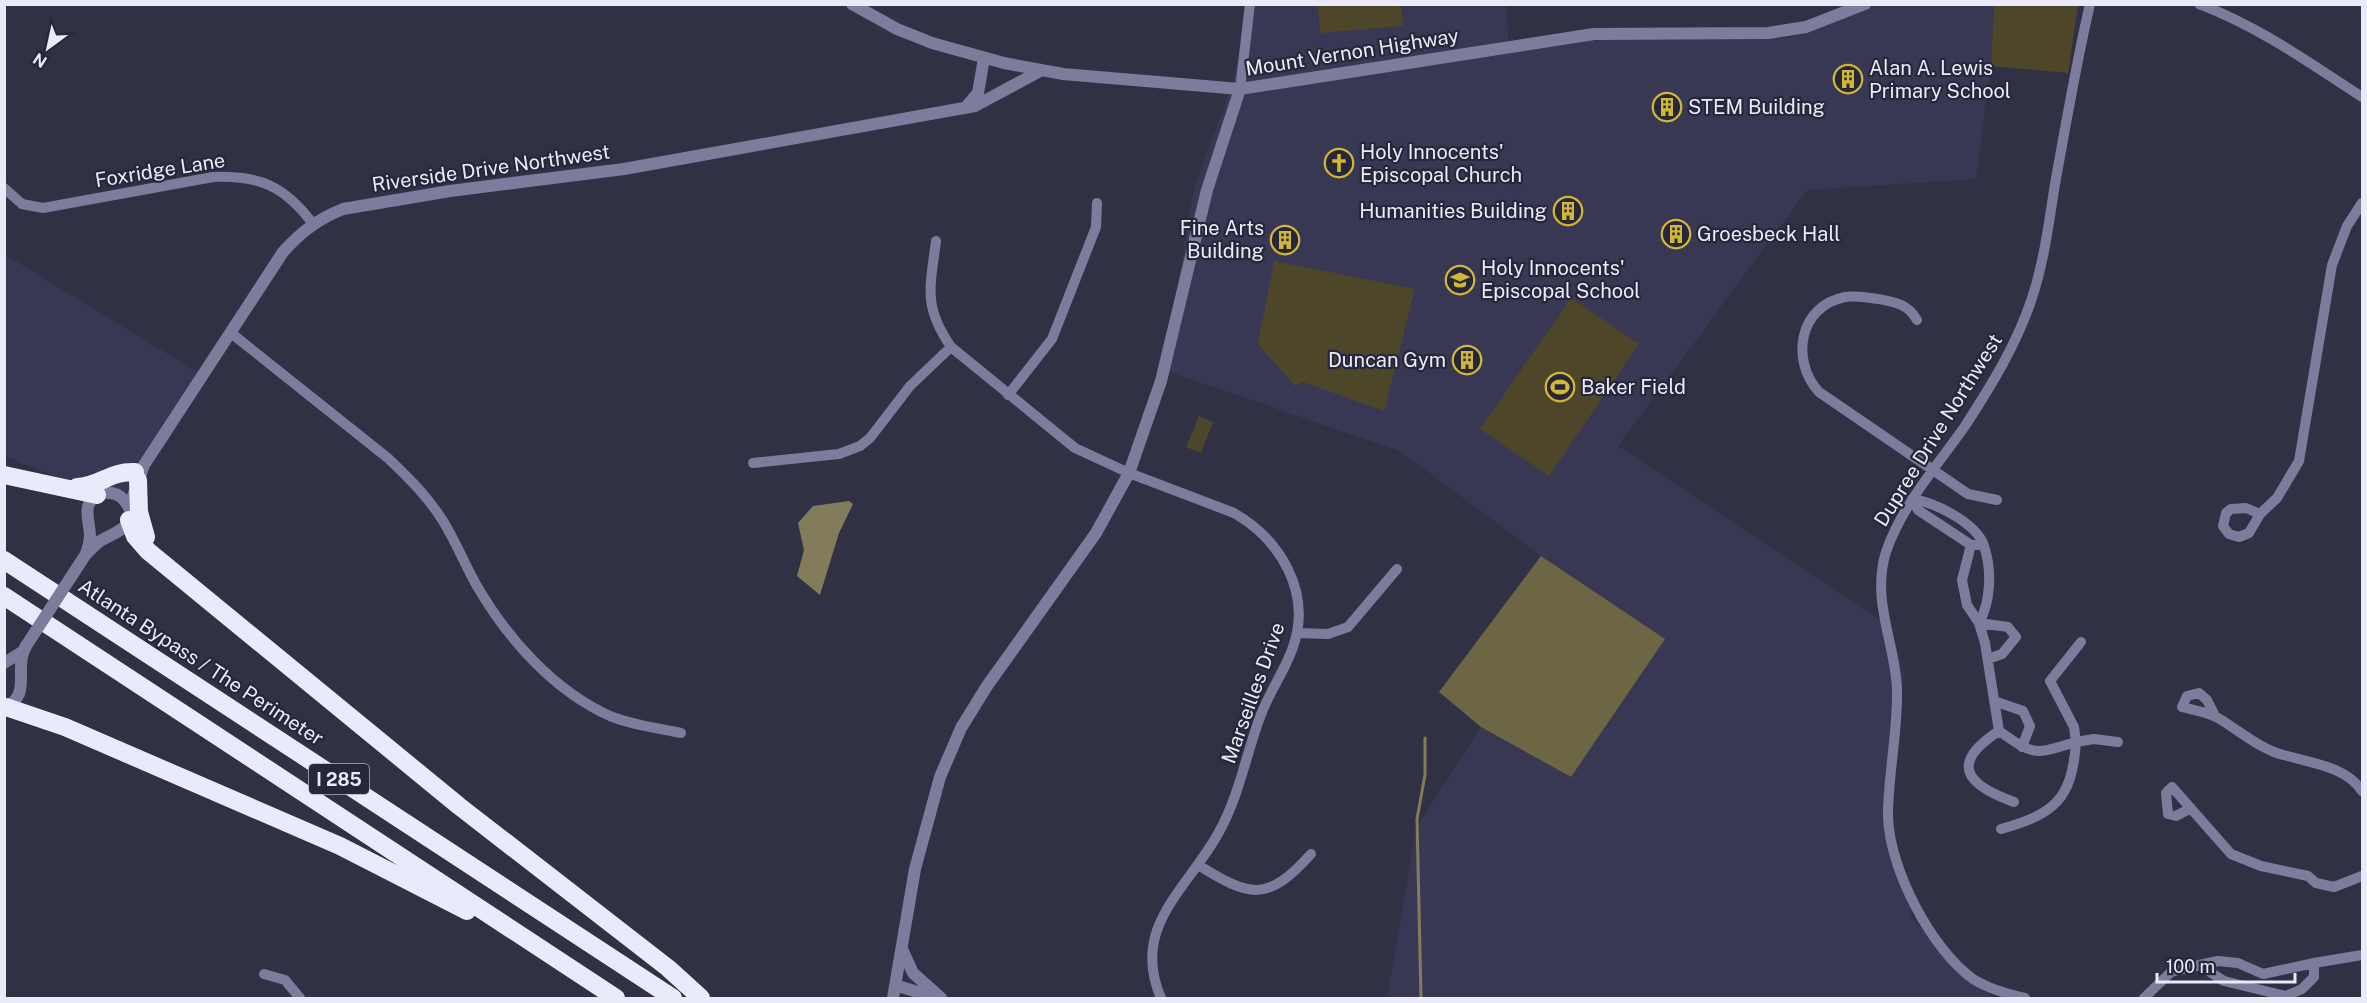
<svg xmlns="http://www.w3.org/2000/svg" width="2367" height="1003" viewBox="0 0 2367 1003" font-family="'Public Sans',sans-serif">
  <style>
    .built { fill: #393854 }
    .green { fill: #4e4628 }
    .forest { fill: #6d6644 }
    .water { fill: #837c5a }
    .lines { fill: none; stroke-linecap: round; stroke-linejoin: round }
    .stream { stroke: #837c5a; stroke-width: 3 }
    .minor { stroke: #7c7d9d; stroke-width: 10 }
    .tertiary { stroke: #7c7d9d; stroke-width: 12 }
    .motorway { stroke: #e9eafa; stroke-width: 18 }
    .tertiary-bridge { stroke: #7c7d9d; stroke-width: 12 }
    .labels { text-anchor: middle; dominant-baseline: central; stroke-width: 4.5; stroke-linejoin: round; paint-order: stroke }
    .shield { fill: #27273b; stroke: #b0b0c0; stroke-width: 1.5 }
    .shield-label { font-size: 18px; font-weight: bold; fill: #eaeaf9 }
    .street-label { font-size: 20px; fill: #eaeaf9; stroke: #27273b }
    .poi-label { font-size: 20px; fill: #eaeaf9; stroke: #27273b; text-anchor: start }
  </style>
  <rect width="100%" height="100%" fill="#313146"/>
  <path class="built" d="M1248 5H1506L1509 47 1701 32 1789 38 1866 5H1994L1991 66 1976 179 1807 190 1618 446 1891 627 1904 675 1885 771 1893 826 1912 919 1993 998H1387L1416 828 1481 727 1571 777 1665 639 1541 556 1400 451 1164 370 1194 188 1233 83Z
    M4 254 197 372 122 498 112 500 5 456Z"/>
  <path class="green" d="M1318 5H1401L1403 26 1320 33Z
    M1994 5H2078L2068 73 1991 66Z
    M1274 261 1415 289 1384 411 1303 382 1295 386 1258 344Z
    M1571 298 1639 344 1549 476 1480 429Z
    M1199 416 1213 422 1201 453 1186 447Z"/>
  <path class="forest" d="M1541 556 1665 639 1571 777 1481 727 1439 692Z"/>
  <path class="water" d="M849 501 853 504 839 533 820 595 797 576 804 550 798 523 813 506Z"/>
  <g class="lines">
    <path class="stream" d="M1421 998 1417 819 1425 775V738"/>
    <path class="minor" d="M2199 4C2258 26 2310 63 2362 97
      M1240 89 1250 4
      M4 188 22 204 43 208 213 177C259 175 285 186 313 224
      M936 241C930 288 923 306 951 347L1075 448 1129 473 1234 513C1281 540 1312 593 1293 647 1285 671 1269 692 1260 717 1246 755 1239 796 1219 832 1188 889 1130 926 1161 998
      M1917 320C1908 304 1895 302 1878 299 1867 298 1856 295 1845 297 1799 306 1790 360 1819 392L1968 494 1997 500
      M231 333 389 459C409 478 428 497 443 521 456 542 465 565 477 586 507 638 554 691 610 716 632 725 657 728 681 733
      M1008 395 1052 339 1096 227 1097 203
      M753 463 839 454 860 446 870 438 910 386 951 347
      M1912 499C1934 502 1977 523 1984 546 1992 570 1991 601 1979 623
      M1912 499 1918 510 1971 545H1978
      M2260 514 2246 508 2231 509 2226 513 2223 526 2229 534 2239 537 2249 533 2260 514 2277 498 2299 461 2332 265 2347 226 2362 203
      M1971 545 1962 580 1967 605 1979 623 1985 643 1999 731C2036 757 2034 754 2076 742 2072 800 2054 814 2001 829
      M1979 623 2008 627 2016 637 2002 654 1988 659
      M1297 633 1328 634 1348 627 1397 569
      M2081 642 2050 681 2074 727 2076 742 2094 739 2118 742
      M1994 701 2023 711 2030 726 2022 747
      M2215 716 2207 700 2199 693 2187 696 2182 707C2193 710 2208 712 2218 718 2237 729 2253 744 2274 752 2302 762 2345 764 2362 791
      M1999 731C1948 764 1967 785 2014 802
      M2191 808 2176 816 2168 814 2166 793 2172 787 2231 854 2261 866 2308 876 2316 883 2334 887 2362 876
      M1198 865C1250 897 1267 903 1311 854
      M2199 965 2218 961 2238 963 2263 974 2314 963
      M264 974 285 980 300 998
      M2025 998C2007 994 1989 989 1973 979 1931 949 1889 868 1888 816 1888 774 1898 732 1897 689 1895 642 1871 600 1886 552 1902 505 1937 466 1965 426 1991 386 2017 344 2032 298 2044 262 2049 222 2055 184 2066 124 2076 64 2090 4
      M2144 998 2171 972 2199 965 2224 981 2286 996 2302 989 2314 977V963L2362 955"/>
    <path class="tertiary" d="M852 4 897 29 932 43 1004 63 1063 74 1240 89 1594 34 1768 33 1806 27 1865 4
      M967 106 978 93 984 58
      M102 493C110 492 118 493 124 500 145 525 113 533 100 541 95 545 90 550 86 554 88 548 90 541 90 535 89 517 80 502 102 493Z
      M129 507 144 465 283 252C301 232 318 219 343 209L450 191 624 169 975 106 1042 70
      M4 663 22 652
      M4 707C33 697 13 667 26 646
      M902 949 913 973 941 998
      M895 985 934 997
      M893 998 915 869 940 777 961 728 987 686 1096 533 1129 473 1161 381 1207 190 1240 89"/>
    <path class="motorway" d="M4 475 97 495
      M138 480 139 512 146 537
      M77 487C101 486 109 471 135 472
      M129 520 135 536 148 551 459 806 668 968 701 998
      M4 560 673 998
      M4 596 616 998
      M6 707 65 727 340 846 467 911"/>
    <path class="tertiary-bridge" d="M26 646 86 554"/>
  </g>
  <defs>
    <g id="building-ring" transform="scale(1.5)"><circle r="9.5" fill="#27273b" stroke="#d2b736" stroke-width="1.5"/><path d="M-4-6H4V6H1V3H-1V6H-4ZM-2.5-4.3h1.7v1.8h-1.7ZM.8-4.3h1.7v1.8H.8ZM-2.5-1h1.7V.8h-1.7ZM.8-1h1.7V.8H.8Z" fill="#d2b736"/></g>
    <g id="church-ring" transform="scale(1.5)"><circle r="9.5" fill="#27273b" stroke="#d2b736" stroke-width="1.5"/><path d="M-1.2-6h2.4v3.5h3.3v2.4h-3.3V6h-2.4V-.1h-3.3v-2.4h3.3Z" fill="#d2b736"/></g>
    <g id="school-ring" transform="scale(1.5)"><circle r="9.5" fill="#27273b" stroke="#d2b736" stroke-width="1.5"/><path d="M0-5L7-2L0 1L-7-2ZM-4 1L0 2.5L4 1V4Q0 6-4 4Z" fill="#d2b736"/></g>
    <g id="stadium-ring" transform="scale(1.5)"><circle r="9.5" fill="#27273b" stroke="#d2b736" stroke-width="1.5"/><path d="M0-5a6.5 5 0 1 0 0 10a6.5 5 0 1 0 0-10ZM-3.5-1.8h7v3.6h-7Z" fill="#d2b736"/></g>
  </defs>
  <g fill-rule="evenodd">
    <use href="#building-ring" x="1848" y="79"/>
    <use href="#building-ring" x="1667" y="107"/>
    <use href="#church-ring" x="1339" y="163"/>
    <use href="#building-ring" x="1568" y="211"/>
    <use href="#building-ring" x="1676" y="234"/>
    <use href="#building-ring" x="1285" y="240"/>
    <use href="#school-ring" x="1460" y="280"/>
    <use href="#building-ring" x="1467" y="360"/>
    <use href="#stadium-ring" x="1560" y="387"/>
  </g>
  <g class="labels">
    <rect class="shield" x="309" y="764" width="60" height="30" rx="4.5"/>
    <g class="shield-label">
      <text x="339" y="779">I 285</text>
    </g>
    <g class="street-label">
      <text transform="translate(1352 52) rotate(-9)">Mount Vernon Highway</text>
      <text transform="translate(491 168) rotate(-8)">Riverside Drive Northwest</text>
      <text transform="translate(160 170) rotate(-9)">Foxridge Lane</text>
      <text transform="translate(1938 430) rotate(-58)">Dupree Drive Northwest</text>
      <text transform="translate(201 662) rotate(33)">Atlanta Bypass / The Perimeter</text>
      <text transform="translate(1253 693) rotate(-70)">Marseilles Drive</text>
    </g>
    <g class="poi-label">
      <text x="1869" y="68">Alan A. Lewis<tspan x="1869" dy="23">Primary School</tspan></text>
      <text x="1688" y="107">STEM Building</text>
      <text x="1360" y="152">Holy Innocents'<tspan x="1360" dy="23">Episcopal Church</tspan></text>
      <text x="1547" y="211" text-anchor="end">Humanities Building</text>
      <text x="1264" y="228" text-anchor="end">Fine Arts<tspan x="1264" dy="23">Building</tspan></text>
      <text x="1697" y="234">Groesbeck Hall</text>
      <text x="1481" y="268">Holy Innocents'<tspan x="1481" dy="23">Episcopal School</tspan></text>
      <text x="1446" y="360" text-anchor="end">Duncan Gym</text>
      <text x="1581" y="387">Baker Field</text>
    </g>
  </g>
  <rect width="2367" height="1003" fill="none" stroke="#eaeaf9" stroke-width="12"/>
  <g transform="translate(48 48) rotate(213)" stroke="#27273b" stroke-width="4.5" paint-order="stroke">
  <path d="M0-4.5L10 22L0 15L-10 22Z" fill="#eaeaf9"/>
  <text y="-9" font-size="16" font-weight="bold" text-anchor="middle" fill="#eaeaf9">N</text>
  </g>
  <path d="M2157 973v9h138v-9" fill="none" stroke="#eaeaf9" stroke-width="3"/>
  <text x="2166" y="973" font-size="18" fill="#eaeaf9" stroke="#27273b" stroke-width="4.5" paint-order="stroke">100 m</text>
</svg>
